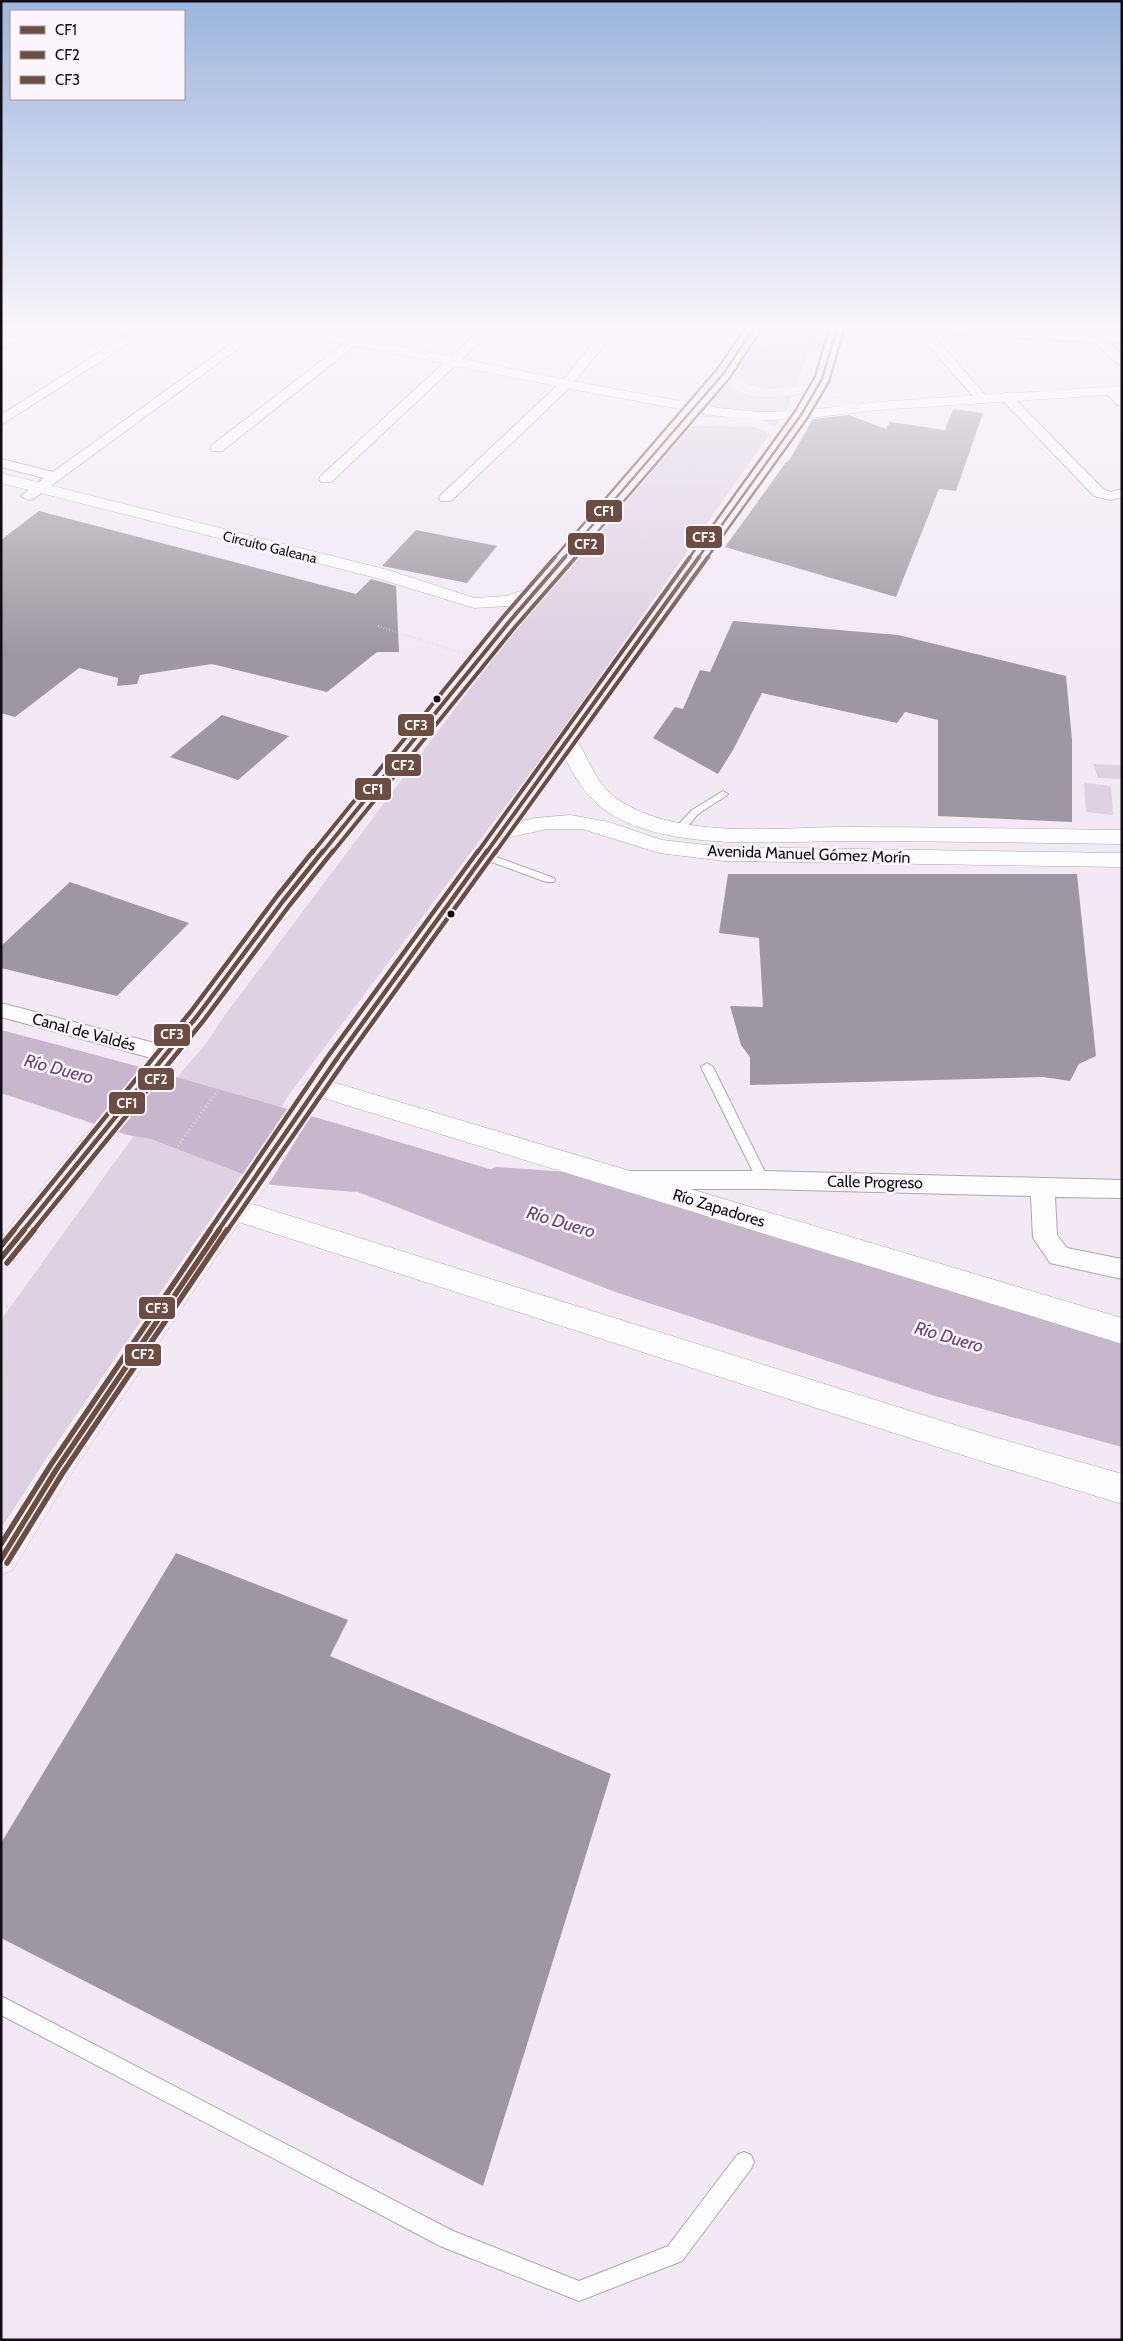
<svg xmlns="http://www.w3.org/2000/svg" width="1123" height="2341" viewBox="0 0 1123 2341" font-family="Cabin,sans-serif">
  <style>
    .green { fill: #ded1e2 }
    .water { fill: #c7b6cc }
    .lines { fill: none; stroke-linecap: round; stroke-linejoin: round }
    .river { fill: #c7b6cc; fill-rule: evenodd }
    .building { fill: #9e96a0 }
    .service-casing { stroke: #ada6af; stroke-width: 2 }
    .minor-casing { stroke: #ada6af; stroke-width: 2 }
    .tertiary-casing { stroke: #ada6af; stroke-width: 1 }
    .primary-casing { stroke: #cbc7cc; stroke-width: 1 }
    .path-far3 { stroke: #d9d6da; stroke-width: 2; stroke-dasharray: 0.5 2; stroke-linecap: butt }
    .path-far2 { stroke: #d9d6da; stroke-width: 2.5; stroke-dasharray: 0.5 2.5; stroke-linecap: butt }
    .path-far1 { stroke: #d9d6da; stroke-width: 3; stroke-dasharray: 1 3; stroke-linecap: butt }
    .path { stroke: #d9d6da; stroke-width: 4; stroke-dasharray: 1 4.5; stroke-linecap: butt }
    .service { fill: #fdfcfe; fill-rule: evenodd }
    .minor { fill: #fdfcfe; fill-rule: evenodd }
    .tertiary { fill: #fdfcfe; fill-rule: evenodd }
    .primary { fill: #f3ecf5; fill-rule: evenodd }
    .path-bridge { stroke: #d9d6da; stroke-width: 2; stroke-dasharray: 0.5 2; stroke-linecap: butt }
    .bus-1-far3-casing { stroke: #fcf5fe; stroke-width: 4.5 }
    .bus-1-far2-casing { stroke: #fcf5fe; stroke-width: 6 }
    .bus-1-far1-casing { stroke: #fcf5fe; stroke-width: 8 }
    .bus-1-casing { stroke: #fcf5fe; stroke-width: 9 }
    .bus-2-far3-casing { stroke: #fcf5fe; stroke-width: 4.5 }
    .bus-2-far2-casing { stroke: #fcf5fe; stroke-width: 6 }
    .bus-2-far1-casing { stroke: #fcf5fe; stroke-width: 8 }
    .bus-2-casing { stroke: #fcf5fe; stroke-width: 9 }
    .bus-3-far3-casing { stroke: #fcf5fe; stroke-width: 4.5 }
    .bus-3-far2-casing { stroke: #fcf5fe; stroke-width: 6 }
    .bus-3-far1-casing { stroke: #fcf5fe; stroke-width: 8 }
    .bus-3-casing { stroke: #fcf5fe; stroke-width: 9 }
    .bus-1-far3 { stroke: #6d4c41; stroke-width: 2.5 }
    .bus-1-far2 { stroke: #6d4c41; stroke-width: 4 }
    .bus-1-far1 { stroke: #6d4c41; stroke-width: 4.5 }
    .bus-1 { stroke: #6d4c41; stroke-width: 5.5 }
    .bus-2-far3 { stroke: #6d4c41; stroke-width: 2.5 }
    .bus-2-far2 { stroke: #6d4c41; stroke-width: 4 }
    .bus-2-far1 { stroke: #6d4c41; stroke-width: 4.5 }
    .bus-2 { stroke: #6d4c41; stroke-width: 5.5 }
    .bus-3-far3 { stroke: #6d4c41; stroke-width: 2.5 }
    .bus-3-far2 { stroke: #6d4c41; stroke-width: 4 }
    .bus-3-far1 { stroke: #6d4c41; stroke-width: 4.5 }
    .bus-3 { stroke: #6d4c41; stroke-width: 5.5 }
    .bus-dot { fill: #120d14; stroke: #fcf5fe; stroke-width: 2 }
    .labels { text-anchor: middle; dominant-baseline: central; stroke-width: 5; stroke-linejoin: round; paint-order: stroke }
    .far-street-label { font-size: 14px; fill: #120d14; stroke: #fcf5fe }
    .street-label { font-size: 16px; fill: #120d14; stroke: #fcf5fe }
    .water-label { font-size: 18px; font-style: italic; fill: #674871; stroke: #fcf5fe }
    .line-badge { stroke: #fcf5fe; stroke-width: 2 }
    .badge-label { font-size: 14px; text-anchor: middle; font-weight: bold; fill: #fff }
  </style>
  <rect width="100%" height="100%" fill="#f2e9f5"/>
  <path class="green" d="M39 328H119L134 331 108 349 27 335Z
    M764 328H818L787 409 558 736 288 1096 242 1174 1 1530V1320L127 1145 185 1068 205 1045 225 1015 524 617 594 541 700 414 709 399Z
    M1093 764 1122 765V779L1098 778Z
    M1084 783 1111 786 1113 815 1086 812Z"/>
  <path class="water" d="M1 1030C232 1089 459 1161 687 1228 831 1270 977 1308 1122 1348V1447L935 1396 618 1293 340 1185 91 1099 1 1075Z"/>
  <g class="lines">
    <path class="river" d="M1 1061 129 1102 174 1112 275 1150 355 1156 371 1161 378 1174 371 1187 355 1192 272 1185 151 1139 128 1135 1 1093Z
      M497 1167 595 1174 1122 1326V1370L595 1210 497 1203 481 1198 474 1185 481 1172Z"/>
  </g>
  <path class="building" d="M953 409 983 413 956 491 939 489 896 597 725 547 787 461H789L813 419 849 415 886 429 890 422 945 430Z
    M39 511 356 594 371 579 396 586 399 652H377L327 692 212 664 140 675 137 684 117 686 118 678 79 668 15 717 1 713V540Z
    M416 530 497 546 467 583 382 566Z
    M733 621 898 635 1066 676 1072 740V822L938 816V720L905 712 897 723 762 693 733 750 718 774 653 738 675 707 683 709 700 670 710 672Z
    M222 715 289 736 238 780 170 757Z
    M728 874H1077L1096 1056 1079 1064 1070 1081 1043 1077 750 1085V1057L741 1045 730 1006 763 1007 759 938 719 933Z
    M70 882 189 923 117 996 1 968V946Z
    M176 1553 348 1620 330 1656 611 1774 483 2186 1 1938V1843Z"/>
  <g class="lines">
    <g class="service-casing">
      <path id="service" d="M723 791 728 794 726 796 698 814 684 831H676V827L692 810Z
        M485 853 554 878 555 880 554 882H546L481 858V854Z
        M707 1063 713 1067 769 1180 767 1183H759L757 1180 701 1067Z
        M1 1996 453 2231 579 2281 668 2246 737 2155 744 2152 751 2155 754 2162 751 2169 682 2261 579 2301 440 2246 1 2015Z"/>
    </g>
    <g class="minor-casing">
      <path id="minor" d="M24 328H38L1 350V341Z
        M138 328H152L1 425V415Z
        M253 328H266L33 499 28 500 21 496 44 478 1 467V459L53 472Z
        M364 328H377L222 451H212L210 448 212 445Z
        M482 328H495L331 482H321L319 479 321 476Z
        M606 328H618L570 387 451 501H441L439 498 441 495 562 381Z
        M901 328H963L1091 335V328H1101L1103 335 1122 334V342H1108L1122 354V365L1118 364 1095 342 931 333 986 396 988 399 982 403 978 402 917 332 903 330Z
        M1110 387 1122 395V406L1118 405 1104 391Z
        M1006 393 1010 394 1104 490 1111 492 1122 489V497L1111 500 1094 496 1002 400 1000 397 1002 394Z
        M1 1003 166 1046 174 1048 177 1054 174 1060 166 1062 1 1017Z
        M630 1171H763L1122 1180V1198L1055 1197 1057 1235 1067 1248 1122 1259V1279L1050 1263 1033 1238 1031 1196 763 1189H630L622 1187 618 1180 622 1173Z"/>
    </g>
    <g class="tertiary-casing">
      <path id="tertiary" d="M283 328H309L566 380 718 408 758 412 801 411 877 402 1122 386V394L877 410 801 419 758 420 718 416 566 388 290 332Z
        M1 473 388 570 475 598 506 596 538 585 544 586 547 590 544 594 508 606 474 608 376 578 1 483Z
        M567 734 574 736C593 763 594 788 629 806 690 839 781 827 849 827 940 827 1031 829 1122 830V844C1031 843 940 841 850 841 779 841 675 852 612 815 584 798 569 769 557 740L560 736Z
        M570 815 609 822 662 840 724 847 1122 853V867L724 861 659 853 582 829H547L502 839 494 837 491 832 494 827 535 818Z
        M316 1077 1122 1318V1344L307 1093 303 1086 307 1079Z
        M233 1198 984 1434 1122 1474V1504L984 1462 223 1217 219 1209 223 1201Z"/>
    </g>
    <g class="primary-casing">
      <path id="primary" d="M747 328H761L731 373C753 394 785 390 813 383L830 328H844L829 379 822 391 830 396 859 405 861 408 854 412 817 400 510 837 325 1093 268 1185 243 1217 67 1480 13 1570 1 1575V1528L45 1460 223 1201C264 1150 297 1092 337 1039 484 841 629 642 774 442L769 434 755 427 687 426 515 626 291 906 207 1021 11 1266 1 1270V1237L189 1009 275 896 503 618 718 371ZM724 382C745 402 781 398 806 393L782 430 758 418 694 417Z"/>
    </g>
    <path class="path-far3" d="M759 372 756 368 785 328
      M627 558 714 440"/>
    <path class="path-far2" d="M378 626 459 652
      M379 817 426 838 462 849
      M414 853 426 838 515 708 628 557"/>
    <path class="path-far1" d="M122 1219 156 1231
      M111 1231 176 1149 235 1066 415 851"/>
    <path class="path" d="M153 1230 181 1240
      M1 1305 43 1318
      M1 1377 43 1318 112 1230"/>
    <use href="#service" class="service"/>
    <use href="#minor" class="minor"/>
    <use href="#tertiary" class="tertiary"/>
    <use href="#primary" class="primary"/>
    <path class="path-bridge" d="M714 434 707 431 750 377 761 375"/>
    <g class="bus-1-far3-casing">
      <path id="bus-1-far3" d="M564 558 723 374 754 328
        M698 558 801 415 822 379 837 328"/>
    </g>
    <g class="bus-1-far2-casing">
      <path id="bus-1-far2" d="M322 853 509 622 565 557
        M486 853 699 557"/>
    </g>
    <g class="bus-1-far1-casing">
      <path id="bus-1-far1" d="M23 1231 198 1015 283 901 323 851
        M218 1231 338 1057 487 851"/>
    </g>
    <g class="bus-1-casing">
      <path id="bus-1" d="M1 1258 24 1230
        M1 1559 56 1470 219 1230"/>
    </g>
    <g class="bus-2-far3-casing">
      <path id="bus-2-far3" d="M575 558 729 379 760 332
        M707 558 807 419 829 382 844 330"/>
    </g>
    <g class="bus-2-far2-casing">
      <path id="bus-2-far2" d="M332 853 515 627 576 557
        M495 853 708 557"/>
    </g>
    <g class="bus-2-far1-casing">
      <path id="bus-2-far1" d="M33 1231 204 1020 289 906 333 851
        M227 1231 344 1062 496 851"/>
    </g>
    <g class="bus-2-casing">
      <path id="bus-2" d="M7 1263 34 1230
        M7 1563 62 1474 227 1230"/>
    </g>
    <g class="bus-3-far3-casing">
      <path id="bus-3-far3" d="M554 558 717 369 745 328
        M689 558 795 411 815 376 829 328"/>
    </g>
    <g class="bus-3-far2-casing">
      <path id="bus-3-far2" d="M312 853 503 617 555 557
        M477 853 690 557"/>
    </g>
    <g class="bus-3-far1-casing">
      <path id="bus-3-far1" d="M13 1231 192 1010 277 896 313 851
        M209 1231 326 1059 478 851"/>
    </g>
    <g class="bus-3-casing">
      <path id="bus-3" d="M1 1246 14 1230
        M1 1544 50 1466 210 1230"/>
    </g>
    <use href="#bus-1-far3" class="bus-1-far3"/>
    <use href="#bus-1-far2" class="bus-1-far2"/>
    <use href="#bus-1-far1" class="bus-1-far1"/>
    <use href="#bus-1" class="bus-1"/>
    <use href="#bus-2-far3" class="bus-2-far3"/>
    <use href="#bus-2-far2" class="bus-2-far2"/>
    <use href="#bus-2-far1" class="bus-2-far1"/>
    <use href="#bus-2" class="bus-2"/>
    <use href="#bus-3-far3" class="bus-3-far3"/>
    <use href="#bus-3-far2" class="bus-3-far2"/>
    <use href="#bus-3-far1" class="bus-3-far1"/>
    <use href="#bus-3" class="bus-3"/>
  </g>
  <linearGradient id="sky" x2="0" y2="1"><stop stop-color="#9bb5dd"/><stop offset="0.5" stop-color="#f9f5fa"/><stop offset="1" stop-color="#f9f5fa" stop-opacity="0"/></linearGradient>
  <rect width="1123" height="655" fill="url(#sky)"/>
  <g class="bus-dot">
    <circle cx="437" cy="699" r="4.5"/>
    <circle cx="451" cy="914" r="4.5"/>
  </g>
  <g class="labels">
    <g class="far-street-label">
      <text transform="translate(270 547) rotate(14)">Circuito Galeana</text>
    </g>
    <g class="street-label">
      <text transform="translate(809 854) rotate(2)">Avenida Manuel Gómez Morín</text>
      <text transform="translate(84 1032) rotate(15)">Canal de Valdés</text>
      <text transform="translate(875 1182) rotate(1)">Calle Progreso</text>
      <text transform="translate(719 1208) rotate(17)">Río Zapadores</text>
    </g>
    <g class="water-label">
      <text transform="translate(59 1069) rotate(15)">Río Duero</text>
      <text transform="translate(561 1222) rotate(17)">Río Duero</text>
      <text transform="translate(949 1337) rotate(16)">Río Duero</text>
    </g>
  </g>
  <g class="line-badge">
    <rect x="585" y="499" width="38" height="24" rx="5" fill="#6d4c41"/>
    <rect x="685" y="525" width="38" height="24" rx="5" fill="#6d4c41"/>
    <rect x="567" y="532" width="38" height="24" rx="5" fill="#6d4c41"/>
    <rect x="397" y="713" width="38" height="24" rx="5" fill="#6d4c41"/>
    <rect x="384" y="753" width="38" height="24" rx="5" fill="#6d4c41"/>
    <rect x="354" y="777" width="38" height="24" rx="5" fill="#6d4c41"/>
    <rect x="153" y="1023" width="38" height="24" rx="5" fill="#6d4c41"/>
    <rect x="137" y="1067" width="38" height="24" rx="5" fill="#6d4c41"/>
    <rect x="108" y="1091" width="38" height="24" rx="5" fill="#6d4c41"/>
    <rect x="138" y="1296" width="38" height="24" rx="5" fill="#6d4c41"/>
    <rect x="124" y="1343" width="38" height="24" rx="5" fill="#6d4c41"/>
  </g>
  <g class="badge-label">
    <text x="604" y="516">CF1</text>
    <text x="704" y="542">CF3</text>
    <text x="586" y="549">CF2</text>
    <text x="416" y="730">CF3</text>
    <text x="403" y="770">CF2</text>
    <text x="373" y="794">CF1</text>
    <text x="172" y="1039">CF3</text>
    <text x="156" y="1084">CF2</text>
    <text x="127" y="1108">CF1</text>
    <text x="157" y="1313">CF3</text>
    <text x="143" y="1359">CF2</text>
  </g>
  <rect width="1123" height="2341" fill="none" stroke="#120d14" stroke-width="5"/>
  <rect x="10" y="10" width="175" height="90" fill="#fcf5fe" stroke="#9e98a0"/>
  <rect x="20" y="26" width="25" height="8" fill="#6d4c41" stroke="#9e98a0"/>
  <text x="55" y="35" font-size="15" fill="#120d14">CF1</text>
  <rect x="20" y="51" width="25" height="8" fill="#6d4c41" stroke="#9e98a0"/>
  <text x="55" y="60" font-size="15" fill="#120d14">CF2</text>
  <rect x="20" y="76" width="25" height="8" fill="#6d4c41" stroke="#9e98a0"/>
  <text x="55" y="85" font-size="15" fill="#120d14">CF3</text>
</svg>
